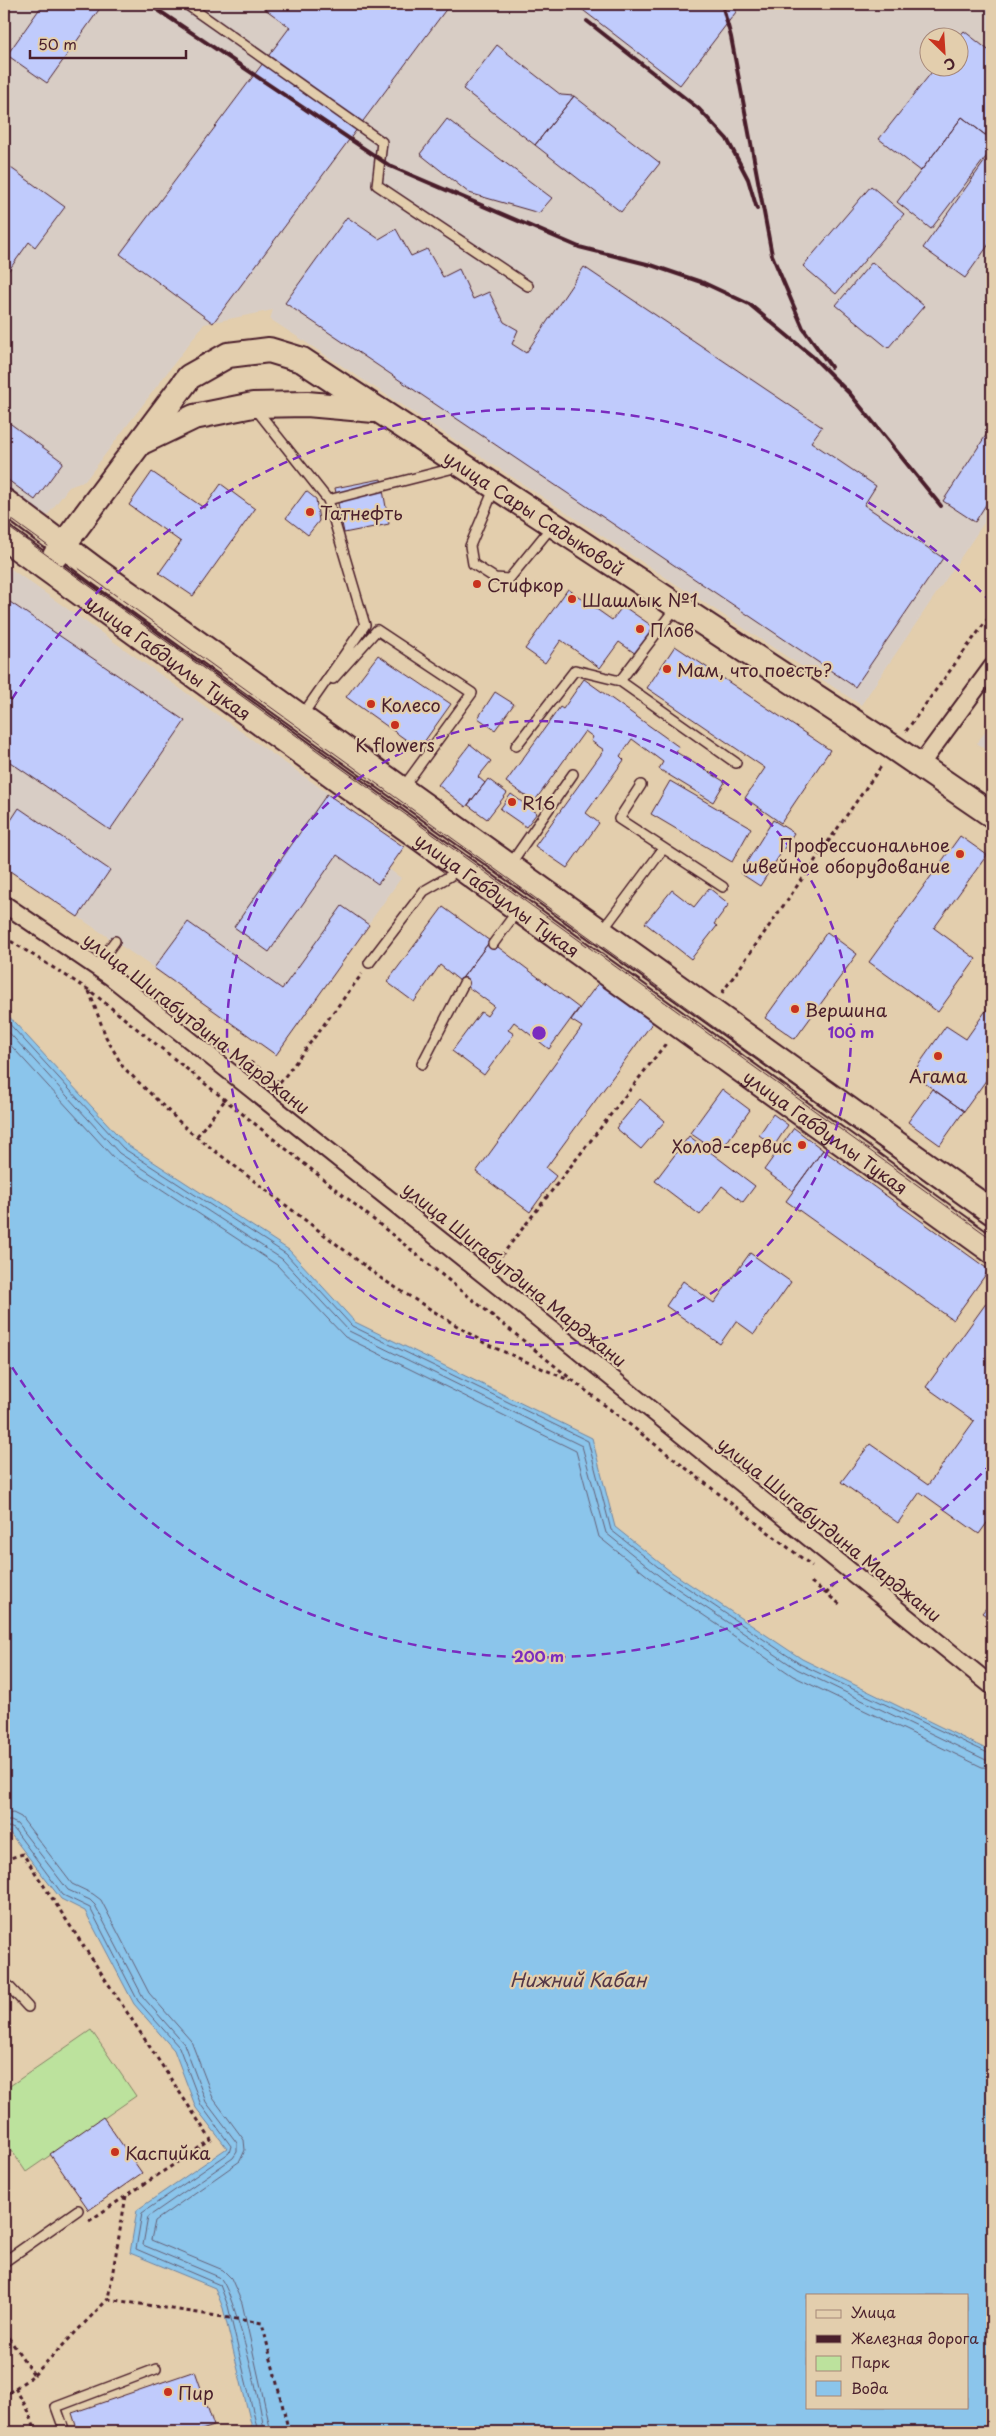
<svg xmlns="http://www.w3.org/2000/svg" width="996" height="2436" viewBox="0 0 996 2436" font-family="'Playpen Sans',sans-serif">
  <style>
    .built { fill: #d8cdc5; fill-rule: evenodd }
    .green { fill: #bce29d; stroke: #838064 }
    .water { fill: #8bc5eb; stroke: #71839e; fill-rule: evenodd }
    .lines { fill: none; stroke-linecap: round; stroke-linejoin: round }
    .shore { stroke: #646178; stroke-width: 1 }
    .building { fill: #c0cbfc; stroke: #4a1f2b }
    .lane-casing { stroke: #4a1f2b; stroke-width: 12 }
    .street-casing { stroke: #4a1f2b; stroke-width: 20 }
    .secondary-casing { stroke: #4a1f2b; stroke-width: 28 }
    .path { stroke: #4a1f2b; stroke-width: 3; stroke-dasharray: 4 4; stroke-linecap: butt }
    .lane { stroke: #e3cead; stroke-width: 9 }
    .street { stroke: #e3cead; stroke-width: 16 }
    .secondary { stroke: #e3cead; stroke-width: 24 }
    .tram { stroke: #4a1f2b; stroke-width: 1 }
    .rail { stroke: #4a1f2b; stroke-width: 4 }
    .ring { fill: none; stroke: #7b2cbf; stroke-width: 2.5; stroke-dasharray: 9 6 }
    .poi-dot { fill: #c8321e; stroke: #e3cead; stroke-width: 2 }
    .labels { text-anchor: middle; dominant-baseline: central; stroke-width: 4.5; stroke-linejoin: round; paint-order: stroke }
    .poi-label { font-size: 18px; fill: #4a1f2b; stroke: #e3cead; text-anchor: start }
    .street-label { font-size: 18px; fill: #4a1f2b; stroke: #e3cead }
    .water-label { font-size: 19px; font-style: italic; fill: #543848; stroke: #e3cead }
    .centre { fill: #7b2cbf; stroke: #e3cead; stroke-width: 2.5 }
    .ring-label { font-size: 15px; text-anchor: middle; font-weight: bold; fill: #7b2cbf; stroke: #e3cead; stroke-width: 4.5; stroke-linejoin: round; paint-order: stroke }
  </style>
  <rect width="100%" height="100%" fill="#e3cead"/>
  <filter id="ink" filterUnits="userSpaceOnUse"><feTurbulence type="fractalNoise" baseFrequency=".02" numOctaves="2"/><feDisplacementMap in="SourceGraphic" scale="10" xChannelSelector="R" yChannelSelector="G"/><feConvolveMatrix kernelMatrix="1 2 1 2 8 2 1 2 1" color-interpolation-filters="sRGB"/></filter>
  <g filter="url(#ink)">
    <path class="built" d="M4 4H992V511L861 705 270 319 273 310 204 324 85 481 69 487 47 516 4 485ZM928 38H958V68H928Z
      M4 564 404 847 389 869 401 878 276 1055 154 968 4 867Z
      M992 723V755L977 743Z"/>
    <path class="green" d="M91 2030 136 2096 26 2172 4 2139V2090Z"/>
    <path class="water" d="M4 1011 126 1144 289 1250 355 1322 592 1438 615 1527 670 1571 802 1659 992 1752V2432H253L223 2308 215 2288 130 2253 137 2210 227 2148 196 2108 174 2050 134 2004 85 1911 61 1899 9 1832 4 1834ZM807 2295H967V2407H807Z"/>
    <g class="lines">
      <path class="shore" d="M4 1018 123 1148 286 1254 352 1326 588 1441 611 1530 667 1574 800 1664 992 1755
        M4 1027 119 1153 282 1259 349 1331 582 1446 606 1533 663 1579 797 1669 986 1760 992 1761
        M4 1038 114 1158 277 1265 345 1337 576 1451 599 1537 659 1585 793 1676 982 1767 992 1768
        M4 1814 13 1813 21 1817 72 1884 93 1894 101 1900 149 1993 191 2041 213 2098 244 2140 245 2150 240 2161 155 2221 151 2240 223 2270 231 2278 242 2303 271 2432
        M4 1821H11L17 1824 68 1890 90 1900 95 1905 143 1997 184 2044 206 2102 237 2143V2152L233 2158 148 2217 143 2245 219 2277C233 2286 263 2411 264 2432
        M4 1828 9 1827 14 1829 63 1895 90 1908 138 2001 179 2047 201 2105 231 2146 229 2153 142 2213 136 2249 220 2285 228 2306 258 2432"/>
    </g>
    <path class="building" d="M43 4H103L47 83 7 55Z
      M258 4H450L213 323 120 254 290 27Z
      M575 4H736V12L680 85Z
      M964 31 992 53V125L985 135 962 117 921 171 879 139 935 68H958V38Z
      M497 45 561 95 574 96 535 145 463 89Z
      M574 96 660 163 621 212 535 145Z
      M962 117 992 140V149L931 229 897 202Z
      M447 119 552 198 539 213 469 193 420 154Z
      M992 151V240L965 278 923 248Z
      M4 163 65 207 35 247 29 242 4 277Z
      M871 186 904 214 836 294 803 266Z
      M347 217 379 239 396 229 411 256 427 249 443 277 459 269 473 299 489 292 504 322 518 330 512 344 526 353 584 267 822 427 811 442 876 486 864 505 943 558 855 687 285 303Z
      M872 262 924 306 888 348 836 305Z
      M4 419 63 462 35 500 4 477Z
      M992 426V495L975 522 943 501Z
      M152 472 204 508 221 484 255 509 193 596 159 573 181 542 129 505Z
      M381 479 389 524 344 533 335 488Z
      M306 491 316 499 319 521 308 535 286 518Z
      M568 589 612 620 623 606 655 628 636 654 619 642 600 668 561 640 545 663 525 649Z
      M4 598 185 721 110 830 4 758Z
      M675 646 830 750 781 823 745 798 765 768 647 688Z
      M378 655 451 704 419 749 346 697Z
      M584 679 679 747 676 752 725 782 713 802 659 769 663 762 632 739 620 756 624 760 586 813 599 823 567 868 535 846 604 750 591 741 593 737 585 731 534 802 506 782 560 707 563 709Z
      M495 692 514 704 495 730 478 718Z
      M470 744 491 761 478 777 485 783 466 807 438 785Z
      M488 779 507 793 487 819 468 805Z
      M670 781 751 828 732 862 651 814Z
      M327 794 404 847 378 884 337 855 269 952 234 927Z
      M511 794 537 813 526 827 500 809Z
      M19 808 110 870 78 917 4 867V831Z
      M773 820 794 833 760 886 740 873Z
      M960 836 987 855 934 928 976 959 938 1012 869 962Z
      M709 888 729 904 714 924 717 926 691 959 645 923 672 890 694 907Z
      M342 906 369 925 276 1055 154 968 188 922 282 989Z
      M443 907 490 941 460 981 440 965 414 1002 387 982Z
      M827 932 857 954 795 1039 765 1018Z
      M490 941 579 1008 549 1049 514 1022 508 1030 514 1034 484 1075 452 1051 481 1012 487 1016 494 1006 460 981Z
      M599 982 653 1022 546 1168 556 1176 530 1212 476 1172 582 1027 571 1020Z
      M992 1002V1072L964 1111 912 1074 946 1026 966 1039Z
      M722 1089 750 1110 719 1153 690 1133Z
      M932 1089 964 1111 940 1145 908 1122Z
      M640 1099 665 1121 641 1149 616 1128Z
      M773 1114 788 1125 774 1146 759 1135Z
      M794 1128 823 1150 793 1191 764 1170Z
      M689 1136 755 1186 743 1202 722 1186 700 1215 655 1181Z
      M823 1150 989 1270 953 1320 786 1201Z
      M750 1253 791 1282 754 1334 736 1321 720 1344 666 1306 683 1281 714 1303Z
      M992 1295V1516L979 1534 920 1492 898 1523 841 1482 870 1444 928 1485 974 1421 926 1387Z
      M992 1601V1620L982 1613Z
      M103 2117 142 2173 89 2210 50 2154Z
      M195 2371 214 2426 195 2432H78L72 2413Z"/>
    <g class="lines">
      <g class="lane-casing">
        <path id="lane" d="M186 4 382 142 377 185 528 286
          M255 408 328 500 365 625 301 717
          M495 487 470 546 473 564 495 578 509 579 553 525
          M328 500 458 467
          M333 679 377 630 472 693 402 789
          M620 681 736 763
          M516 746 575 670 620 681 677 606
          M641 785 619 819 723 887
          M509 866 573 774
          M602 931 663 849
          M493 944 518 910
          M369 963 424 891 450 876 457 866
          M96 967 115 941
          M422 1064 464 983
          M4 1981 28 2007
          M4 2262 78 2210
          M65 2432 56 2407 156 2369"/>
      </g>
      <g class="street-casing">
        <path id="street" d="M920 765 992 667
          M4 904 111 977 498 1286 992 1686"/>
      </g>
      <g class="secondary-casing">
        <g id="secondary">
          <path d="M144 441 194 417 253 405 307 404 374 410"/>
          <path d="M4 501 97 571 992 1212"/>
          <path id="s1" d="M4 538 992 1251"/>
          <path id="s2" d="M55 556 189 377 228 355 269 350 302 360 894 748 992 815"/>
        </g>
      </g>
      <path class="path" d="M906 731 992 613
        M4 937 89 990 576 1383 812 1566
        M89 991 106 1037 123 1067 189 1131 382 1279 486 1344 571 1381
        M722 993 882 765
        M250 1062 280 1083
        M280 1083 362 974
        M197 1136 225 1100
        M501 1264 502 1255 667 1042
        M811 1582 841 1605
        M826 1594 835 1584
        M4 1860 23 1854 211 2140 126 2196 108 2299 262 2323 289 2432
        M89 2221 126 2196
        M4 2331 34 2375 4 2396
        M34 2375 108 2299
        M15 2388 28 2410 36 2432"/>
      <use href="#lane" class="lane"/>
      <use href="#street" class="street"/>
      <use href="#secondary" class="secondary"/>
      <path class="tram" d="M4 514 48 546
        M4 524 992 1239
        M78 568 992 1228"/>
      <path class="rail" d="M149 4 390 166 579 247 651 265 704 283 749 304 812 356 850 394
        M722 4 731 37 772 255 803 328 831 367
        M587 21 699 109 727 139 748 179 757 209
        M847 390 941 506"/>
    </g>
  </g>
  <g class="ring">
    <circle cx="539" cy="1033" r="312"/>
    <path d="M992 1463A624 624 0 0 1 4 1354M4 712A624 624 0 0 1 992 603"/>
  </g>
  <g class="poi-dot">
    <circle cx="310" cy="512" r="5"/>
    <circle cx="477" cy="584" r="5"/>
    <circle cx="572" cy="599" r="5"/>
    <circle cx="640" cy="629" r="5"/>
    <circle cx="667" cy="669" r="5"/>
    <circle cx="371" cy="704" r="5"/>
    <circle cx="395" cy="725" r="5"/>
    <circle cx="512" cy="802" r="5"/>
    <circle cx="960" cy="854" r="5"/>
    <circle cx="795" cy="1009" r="5"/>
    <circle cx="938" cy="1056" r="5"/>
    <circle cx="802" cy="1145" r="5"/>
    <circle cx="115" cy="2152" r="5"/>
    <circle cx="168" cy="2392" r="5"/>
  </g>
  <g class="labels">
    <g class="poi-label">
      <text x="320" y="512">Татнефть</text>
      <text x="487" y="584">Стифкор</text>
      <text x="582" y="599">Шашлык №1</text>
      <text x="650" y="629">Плов</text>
      <text x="677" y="669">Мам, что поесть?</text>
      <text x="381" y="704">Колесо</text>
      <text x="395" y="744" text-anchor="middle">K flowers</text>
      <text x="522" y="802">R16</text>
      <text x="950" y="844" text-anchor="end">Профессиональное<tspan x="950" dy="21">швейное оборудование</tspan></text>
      <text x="805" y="1009">Вершина</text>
      <text x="938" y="1075" text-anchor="middle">Агама</text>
      <text x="792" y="1145" text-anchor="end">Холод-сервис</text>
      <text x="125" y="2152">Каспийка</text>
      <text x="178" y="2392">Пир</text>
    </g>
    <g class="street-label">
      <text stroke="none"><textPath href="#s2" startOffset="622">улица Сары Садыковой</textPath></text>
      <text stroke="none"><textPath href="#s1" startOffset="204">улица Габдуллы Тукая</textPath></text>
      <text stroke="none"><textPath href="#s1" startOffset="609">улица Габдуллы Тукая</textPath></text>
      <text transform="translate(197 1023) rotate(38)">улица Шигабутдина Марджани</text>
      <text stroke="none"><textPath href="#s1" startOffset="1014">улица Габдуллы Тукая</textPath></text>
      <text transform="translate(515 1274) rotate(39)">улица Шигабутдина Марджани</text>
      <text transform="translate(830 1529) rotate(39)">улица Шигабутдина Марджани</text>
    </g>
    <g class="water-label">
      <text x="578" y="1979">Нижний Кабан</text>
    </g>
  </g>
  <circle cx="539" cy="1033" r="8" class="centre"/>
  <g class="ring-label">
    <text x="851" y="1038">100 m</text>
    <text x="539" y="1662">200 m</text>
  </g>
  <rect width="996" height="2436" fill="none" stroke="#e3cead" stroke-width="20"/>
  <rect x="10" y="10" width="976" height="2416" fill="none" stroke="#4a1f2b" stroke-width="2" filter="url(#ink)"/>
  <rect x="806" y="2294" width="162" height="115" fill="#e3cead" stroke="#a68879"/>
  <rect x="816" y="2310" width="25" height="8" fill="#e3cead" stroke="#a68879"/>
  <text x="851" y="2318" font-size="15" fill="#4a1f2b">Улица</text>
  <rect x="816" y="2335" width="25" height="8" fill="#4a1f2b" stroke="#a68879"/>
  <text x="851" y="2344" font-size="15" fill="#4a1f2b">Железная дорога</text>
  <rect x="816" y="2356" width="25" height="15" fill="#bce29d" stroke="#a68879"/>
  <text x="851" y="2368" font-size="15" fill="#4a1f2b">Парк</text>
  <rect x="816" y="2381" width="25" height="15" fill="#8bc5eb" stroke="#a68879"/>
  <text x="851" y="2394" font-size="15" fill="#4a1f2b">Вода</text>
  <g transform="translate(944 52) rotate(155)"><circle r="24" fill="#e3cead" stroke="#a68879"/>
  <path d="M0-4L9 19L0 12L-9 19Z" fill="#c8321e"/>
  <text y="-8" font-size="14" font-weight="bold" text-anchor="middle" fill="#4a1f2b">С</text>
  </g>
  <path d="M30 50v8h156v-8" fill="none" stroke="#4a1f2b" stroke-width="2.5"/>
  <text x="38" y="50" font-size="15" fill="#4a1f2b" stroke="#e3cead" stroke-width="4" paint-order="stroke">50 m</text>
</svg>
